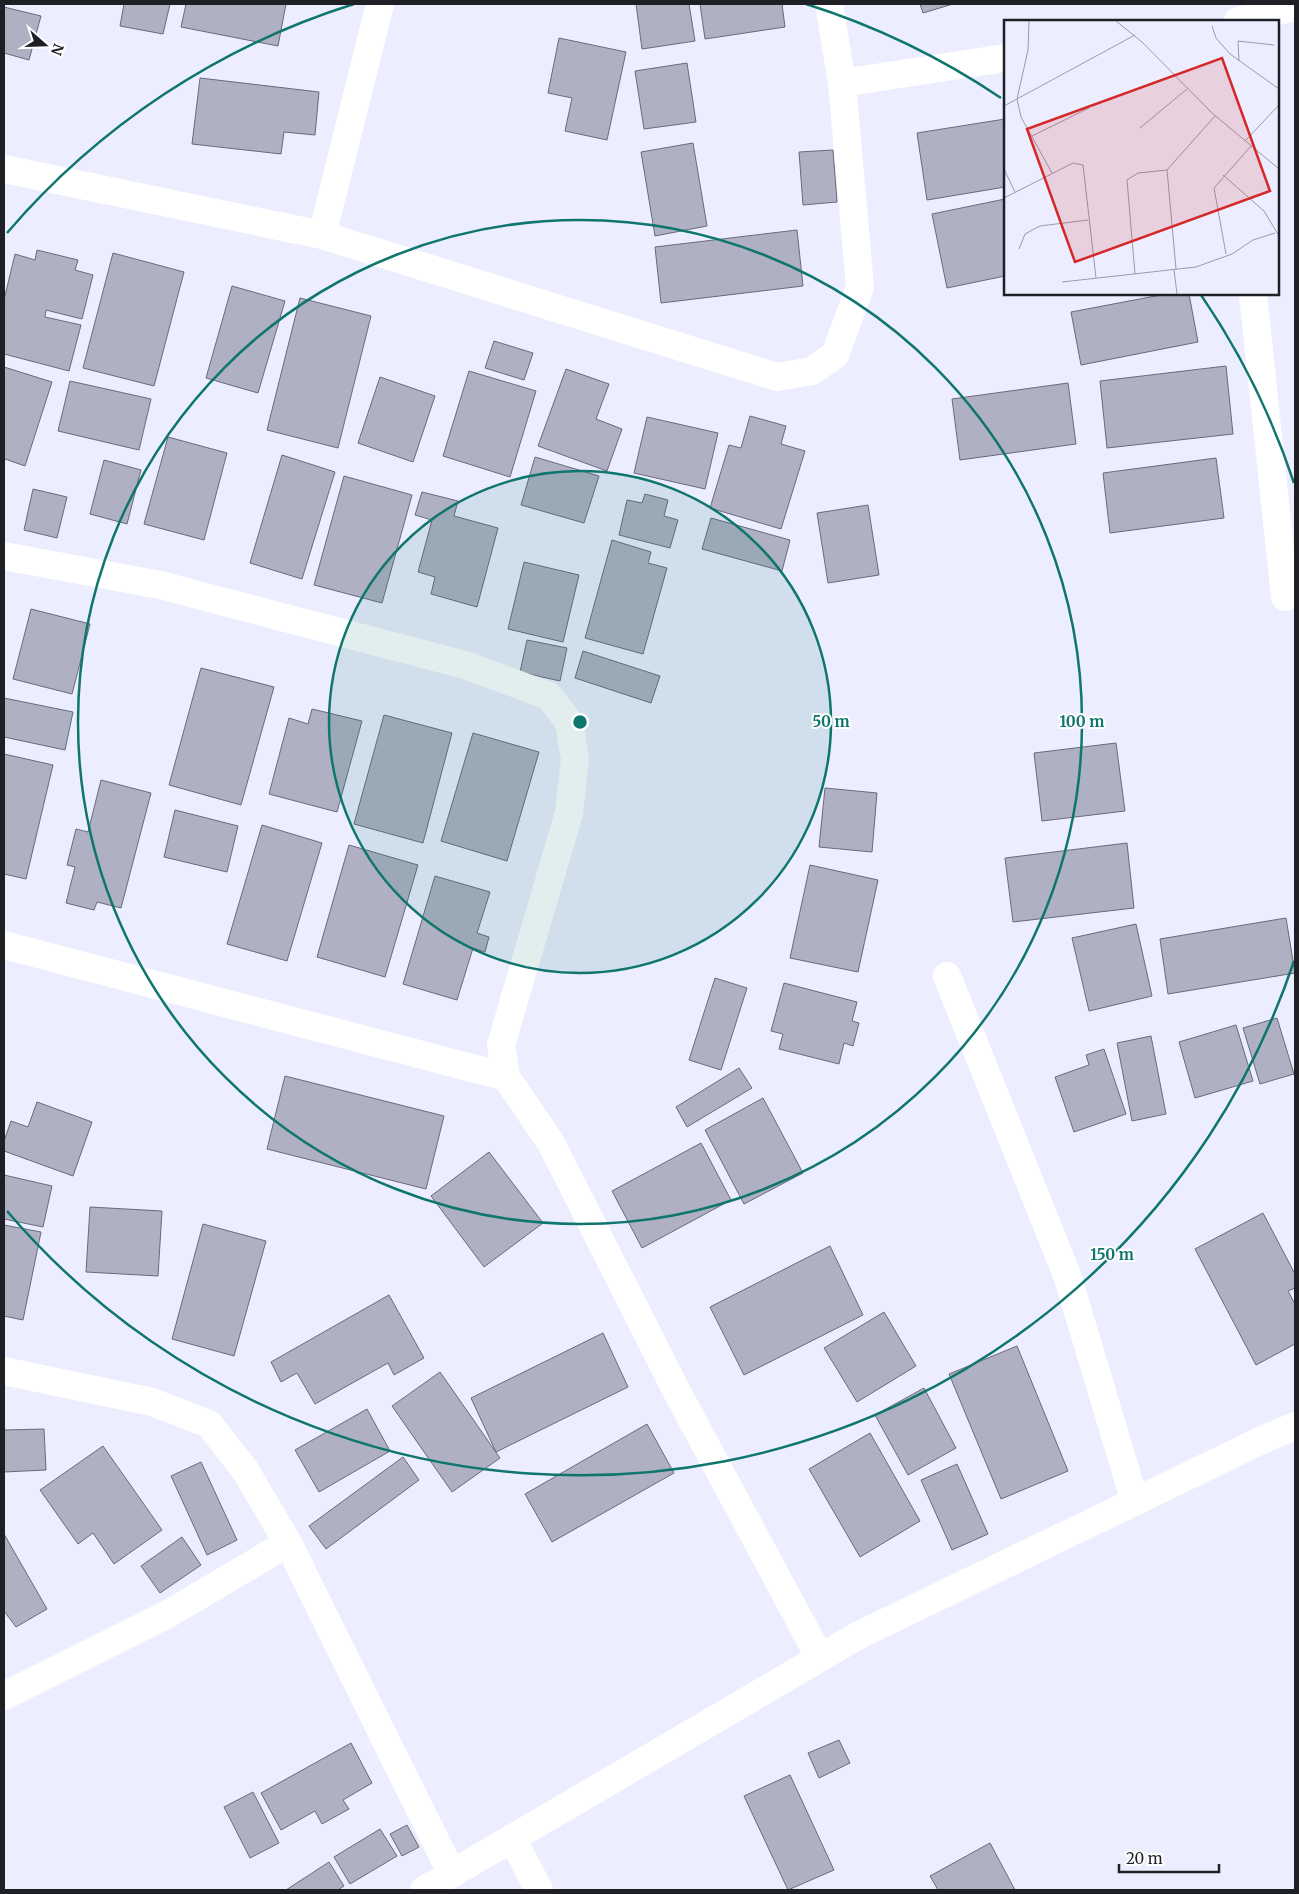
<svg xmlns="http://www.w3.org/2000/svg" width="1299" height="1894" viewBox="0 0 1299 1894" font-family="Merriweather,serif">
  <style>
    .building { fill: #afb0c1; stroke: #696a79 }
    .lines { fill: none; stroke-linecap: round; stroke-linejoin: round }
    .minor { stroke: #fff; stroke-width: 28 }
    .ring { fill: none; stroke: #0f766e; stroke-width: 2.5 }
    .inset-road { fill: none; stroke: #9a9ca8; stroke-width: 1 }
    .view { fill: #d62828; fill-opacity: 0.15; stroke: #d62828; stroke-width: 2.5 }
    .inset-edge { fill: none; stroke: #1f2026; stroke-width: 2.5 }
    .centre { fill: #0f766e; stroke: #fff; stroke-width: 2.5 }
    .ring-label { font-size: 15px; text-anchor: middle; font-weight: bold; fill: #0f766e; stroke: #fff; stroke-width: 4; stroke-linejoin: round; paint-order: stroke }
  </style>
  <rect width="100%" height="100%" fill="#eceeff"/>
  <path class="building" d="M124 4H170L163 34 120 26Z
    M186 4H286L278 46 181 27Z
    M636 4H689L695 41 642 49Z
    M700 4H782L785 27 705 39Z
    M920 4H953L923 13Z
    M4 7 41 16 29 60 4 53Z
    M559 38 626 52 607 140 565 131 572 98 548 93Z
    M687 63 696 122 644 129 635 71Z
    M200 78 319 92 315 135 284 132 281 154 192 144Z
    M1005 119V187L927 200 917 133Z
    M693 143 707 226 655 236 641 152Z
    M833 150 837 202 803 205 799 152Z
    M1005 199V276L947 288 932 214Z
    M797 230 803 286 661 303 655 247Z
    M37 250 78 260 75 270 93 275 82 319 46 310 45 317 81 325 69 371 4 354V300L15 254 35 260Z
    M113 253 184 272 154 386 83 368Z
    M232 286 285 301 258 393 206 378Z
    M1166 294H1189L1198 342 1081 365 1071 312Z
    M300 298 371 316 338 448 267 430Z
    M494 341 533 353 524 380 485 368Z
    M1226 366 1233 434 1107 448 1100 381Z
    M4 367 52 382 25 466 5 459 4 463Z
    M566 369 609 384 596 419 622 429 607 471 538 446Z
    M469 371 536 391 510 477 443 456Z
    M380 377 435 396 413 462 358 443Z
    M70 381 151 399 139 450 58 431Z
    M1068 383 1076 444 960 460 952 399Z
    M750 416 786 426 781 444 805 451 781 529 710 508 729 445 741 448Z
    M647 417 718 433 705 489 634 473Z
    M168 437 227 453 204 540 144 524Z
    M282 455 335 472 302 579 250 563Z
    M535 457 599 476 584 523 521 505Z
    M1216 458 1224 518 1110 533 1103 473Z
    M104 460 141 470 127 524 90 514Z
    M344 476 412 495 382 603 314 585Z
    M33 489 67 497 57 538 24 530Z
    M422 492 458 501 454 516 498 528 477 607 431 594 435 577 418 572 432 520 415 515Z
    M645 494 668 500 664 516 678 520 670 548 619 535 627 500 642 503Z
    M868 505 879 575 828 583 817 513Z
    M711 518 790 540 782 571 702 549Z
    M612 540 651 552 648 563 667 568 643 654 585 638Z
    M524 562 579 575 563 642 508 629Z
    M31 609 90 624 72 694 13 679Z
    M527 640 567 648 560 681 520 672Z
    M583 651 660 676 651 703 575 678Z
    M201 668 274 687 241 805 169 785Z
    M4 698 73 712 65 750 4 737Z
    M312 709 362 721 337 812 269 794 289 718 308 724Z
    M384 715 452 733 423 843 354 824Z
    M473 733 539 752 507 861 441 841Z
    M1116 743 1125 811 1042 821 1034 753Z
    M4 754 53 765 26 879 4 874Z
    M101 780 151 793 121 908 97 902 94 910 66 903 75 867 67 865 76 829 88 832Z
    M825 788 877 793 872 852 819 847Z
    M175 810 238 826 227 872 164 857Z
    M262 825 322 843 287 961 227 944Z
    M1127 843 1134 908 1013 922 1005 858Z
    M349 845 418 865 385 977 317 957Z
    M810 865 878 880 858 972 790 958Z
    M435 876 490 892 477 933 489 937 485 952 473 948 457 1000 403 984Z
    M1286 918 1295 973 1168 994 1160 939Z
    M1136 924 1152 996 1089 1011 1072 938Z
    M715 978 747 988 721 1070 689 1060Z
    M784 983 857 1002 852 1021 859 1023 853 1046 844 1043 839 1064 779 1049 783 1034 771 1031Z
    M1277 1018 1294 1074 1260 1084 1243 1028Z
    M1236 1025 1253 1081 1195 1098 1179 1042Z
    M1151 1036 1166 1114 1132 1121 1117 1043Z
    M1104 1049 1126 1114 1074 1132 1055 1077 1089 1065 1086 1055Z
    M739 1068 752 1088 687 1127 676 1107Z
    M285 1076 444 1116 426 1189 267 1149Z
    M763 1098 803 1173 744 1204 705 1130Z
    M37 1102 92 1122 73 1176 4 1151V1141L11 1121 28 1127Z
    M701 1143 731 1200 642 1248 612 1191Z
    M489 1152 543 1223 484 1267 431 1196Z
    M4 1175 52 1186 43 1227 4 1219Z
    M90 1207 162 1211 158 1276 86 1272Z
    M1263 1213 1295 1274V1288L1288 1291 1295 1304V1344L1256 1365 1195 1249Z
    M203 1224 266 1241 234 1356 172 1339Z
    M4 1225 41 1232 23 1320 4 1316Z
    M830 1246 863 1315 744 1375 710 1307Z
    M389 1295 424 1358 394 1375 388 1363 315 1404 297 1373 281 1382 271 1362Z
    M884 1312 916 1366 857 1402 824 1348Z
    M603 1333 628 1387 496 1452 471 1398Z
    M1017 1346 1068 1471 1001 1499 949 1374Z
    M440 1372 500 1458 452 1492 392 1406Z
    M924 1388 956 1448 908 1475 875 1415Z
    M367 1409 390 1451 319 1492 295 1450Z
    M647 1424 674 1473 552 1542 525 1494Z
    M44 1429 46 1470 4 1472V1430Z
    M870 1433 920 1521 860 1557 809 1469Z
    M103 1446 162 1530 114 1564 93 1533 78 1544 40 1490Z
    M403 1457 419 1480 326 1549 309 1526Z
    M201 1462 237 1540 207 1555 171 1476Z
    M957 1464 988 1534 952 1550 921 1480Z
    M4 1534 47 1609 16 1627 4 1611Z
    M182 1537 201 1565 160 1593 141 1566Z
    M839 1740 850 1763 819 1778 808 1753Z
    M351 1743 372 1783 343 1800 349 1809 322 1824 315 1811 281 1830 261 1793Z
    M790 1775 834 1870 788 1890 744 1796Z
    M253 1792 279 1843 250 1858 224 1807Z
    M407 1825 419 1847 402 1856 390 1834Z
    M380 1829 397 1856 350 1884 334 1857Z
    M990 1843 1015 1890H938L930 1876Z
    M329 1862 344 1886 338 1890H286Z"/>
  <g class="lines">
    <path class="minor" d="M1238 21 1295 7
      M842 83 1005 58
      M4 169 322 235 777 377 812 371 835 355 860 287 842 83 829 4
      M322 235 380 4
      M1253 294 1285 597
      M4 556 160 585 465 665 549 696 569 722 575 759 569 813 501 1045 506 1077 551 1143 676 1390 820 1658
      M4 945 506 1077
      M947 976 1067 1275 1135 1502
      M4 1371 152 1402 209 1424 245 1470 288 1543 452 1874
      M4 1696 168 1614 288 1543
      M512 1838 539 1890
      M424 1890 859 1635 1260 1441 1295 1426"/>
  </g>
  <circle cx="580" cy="722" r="251" fill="#0f766e" fill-opacity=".12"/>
  <g class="ring">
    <circle cx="580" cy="722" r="251"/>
    <circle cx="580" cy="722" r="502"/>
    <path d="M1294 961A753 753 0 0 1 7 1211M7 233A753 753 0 0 1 354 4M806 4A753 753 0 0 1 1001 98M1201 295A753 753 0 0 1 1294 483"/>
  </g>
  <g transform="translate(1004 20)">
    <rect width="275" height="275" fill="#eceeff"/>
    <path class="inset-road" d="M25 1 24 30 13 79 17 97 48 153M112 1 138 22 208 93 275 149M208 6 212 18 226 34 275 69M235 41 234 21 270 25M0 86 131 15M136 108 183 69M28 116 85 88M241 121 275 85M0 149 11 172M163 150 172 249M219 155 260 191 275 216M0 178 69 143 79 145 92 258M15 229 21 214 36 206 84 200M222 234 210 168 247 126M170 250 173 274M131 254 123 160 134 153 163 150 211 96M58 262 192 247 228 234 249 220 271 213"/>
    <path class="view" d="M218 38 266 171 71 242 23 109Z"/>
    <rect width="275" height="275" class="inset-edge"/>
  </g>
  <circle cx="580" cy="722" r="8" class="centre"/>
  <g class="ring-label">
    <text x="831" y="727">50 m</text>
    <text x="1082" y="727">100 m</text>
    <text x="1112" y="1260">150 m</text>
  </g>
  <rect width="1299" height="1894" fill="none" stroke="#1f2026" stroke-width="10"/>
  <g transform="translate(45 45) rotate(110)" stroke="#ffffff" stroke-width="4" paint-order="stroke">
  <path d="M0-4L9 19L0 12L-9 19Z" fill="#1f2026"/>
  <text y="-8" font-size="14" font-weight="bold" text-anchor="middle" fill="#1f2026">N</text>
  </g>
  <path d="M1119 1864v8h100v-8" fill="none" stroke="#1f2026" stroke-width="2.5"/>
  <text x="1126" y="1864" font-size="15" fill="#1f2026" stroke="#ffffff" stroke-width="4" paint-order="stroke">20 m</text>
</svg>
